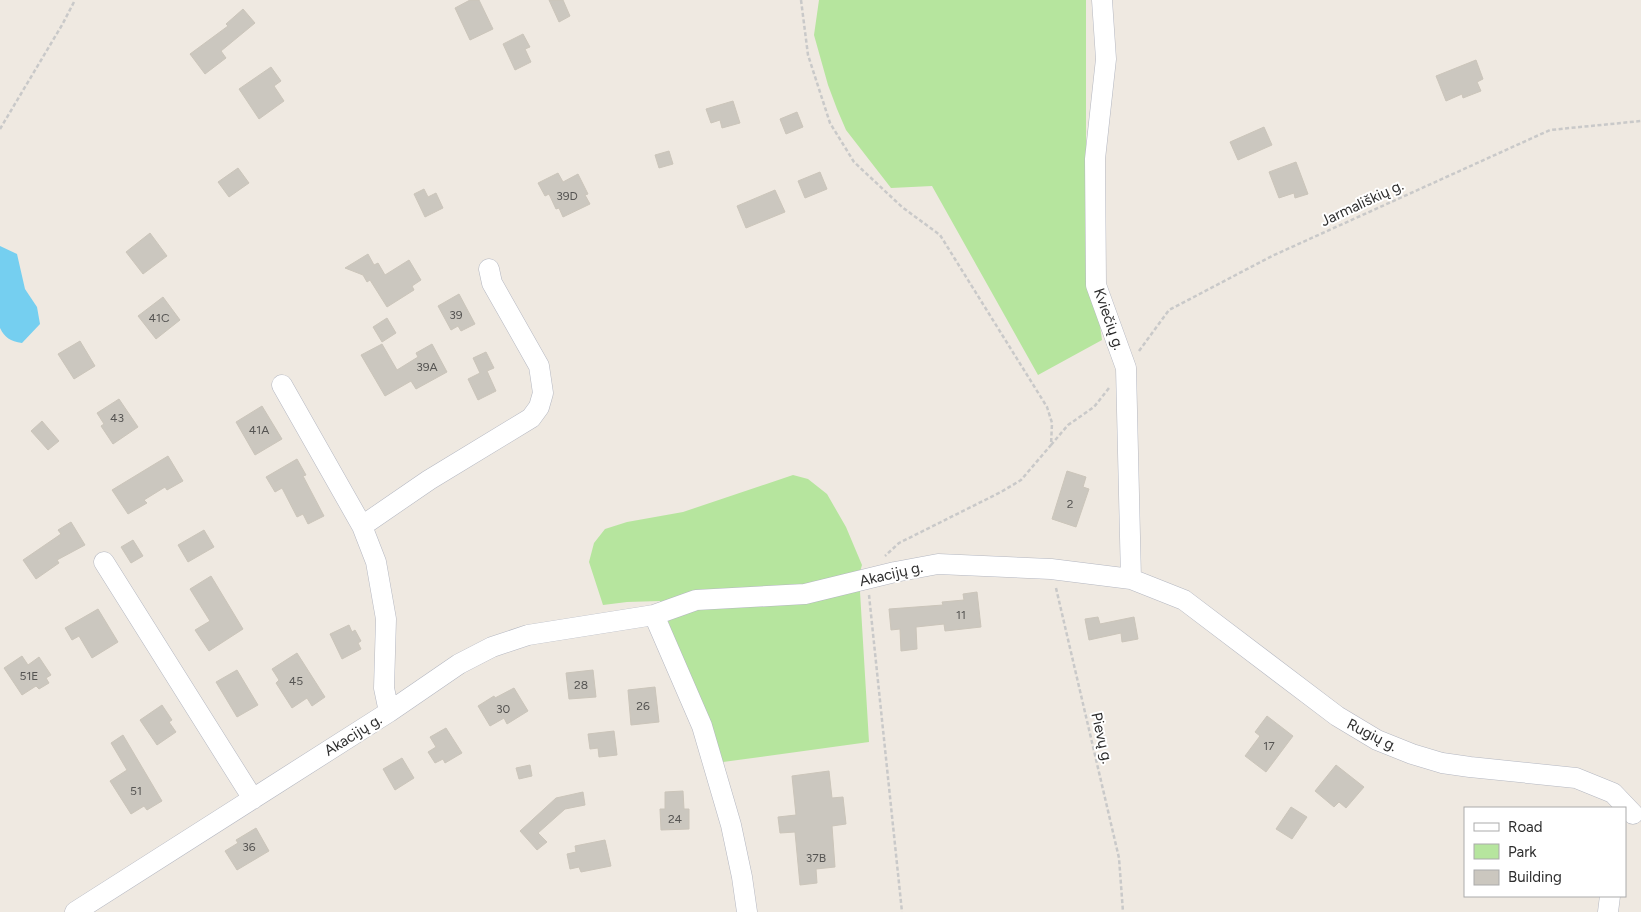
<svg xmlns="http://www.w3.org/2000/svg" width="1641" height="912" viewBox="0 0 1641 912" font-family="Figtree,sans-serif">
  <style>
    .green { fill: #b6e59e }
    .water { fill: #75cff0 }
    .building { fill: #cbc7bf; stroke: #cbc5ba }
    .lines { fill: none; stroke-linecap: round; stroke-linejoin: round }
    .minor-casing { stroke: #b4b7c1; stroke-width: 21 }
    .path { stroke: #c9c9c9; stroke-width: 2.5; stroke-dasharray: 4 2.5; stroke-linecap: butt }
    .minor { stroke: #fff; stroke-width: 20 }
    .labels { text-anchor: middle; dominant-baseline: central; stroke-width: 4; stroke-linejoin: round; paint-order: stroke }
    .number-label { font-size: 12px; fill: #555452 }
    .street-label { font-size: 15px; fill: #2e2e2e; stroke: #fff }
  </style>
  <rect width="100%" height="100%" fill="#efe9e1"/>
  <path class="green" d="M819 0H1086V225L1102 340 1038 375 932 186 891 188 846 130 837 109 828 85 814 35Z
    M793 475 808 479 827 494 846 527 862 565 859 575 869 742 723 762 660 601 627 602 603 605 589 562 594 543 605 529 627 522 683 512Z"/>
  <path class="water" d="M0 246 17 254 25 289 37 307 40 324 22 343C10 341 5 338 0 328Z"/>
  <path class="building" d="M470 0H479L493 29 470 40 455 8Z
    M549 0H563L570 16 559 22Z
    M243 9 255 23 221 51 226 58 205 74 190 54 228 26 226 24Z
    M523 34 530 47 525 49 531 62 515 70 503 44Z
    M1476 60 1483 79 1477 82 1481 91 1463 98 1462 94 1446 101 1436 76Z
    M271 67 281 81 274 86 284 101 259 119 239 89Z
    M733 101 740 123 722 128 720 120 711 123 706 109Z
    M797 112 803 127 786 134 780 119Z
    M1264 127 1272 145 1238 160 1230 142Z
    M669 151 673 164 659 168 655 155Z
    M1296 162 1308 194 1295 198 1294 193 1279 198 1269 172Z
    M238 168 249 183 229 197 218 182Z
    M820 172 827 189 805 198 798 181Z
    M558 173 563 182 578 174 588 194 585 195 590 204 563 217 559 208 556 209 549 194 545 196 538 183Z
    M424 189 428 197 436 193 443 208 425 217 414 194Z
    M775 190 785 212 746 228 737 206Z
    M150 233 167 256 143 274 126 252Z
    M368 254 374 265 378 263 385 275 409 260 421 280 412 286 414 290 387 307 370 280 367 282 363 275 345 268Z
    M459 294 475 324 461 331 458 326 451 330 438 306Z
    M163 297 180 320 156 339 138 316Z
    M387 318 396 333 382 342 373 327Z
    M80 341 95 366 74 379 58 354Z
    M382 344 397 370 418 357 416 353 432 344 447 372 416 389 411 381 385 396 361 355Z
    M486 352 494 368 487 371 496 391 478 400 468 379 480 373 473 358Z
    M119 399 138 427 113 444 101 426 104 424 97 413Z
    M262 406 282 439 255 455 236 422Z
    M42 421 59 441 48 450 31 431Z
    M168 456 183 481 167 490 165 487 144 500 147 503 128 514 112 490Z
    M297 459 306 475 303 476 324 516 308 524 303 514 297 517 282 488 275 492 266 477Z
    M1067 471 1086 477 1083 487 1089 489 1076 527 1052 519Z
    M71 522 85 545 57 560 59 563 36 579 23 560 61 534 58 530Z
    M204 530 214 547 188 562 178 545Z
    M133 540 143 556 131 563 121 547Z
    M211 576 243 629 209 651 195 630 210 621 190 589Z
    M977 592 981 627 945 631 944 624 916 627 917 649 901 651 900 629 891 630 889 609 943 605 942 602 964 600 963 594Z
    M98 609 118 642 92 658 79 636 72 640 65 628Z
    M1098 617 1100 624 1134 617 1138 639 1122 642 1121 633 1089 640 1085 619Z
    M349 625 352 632 355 630 361 641 358 643 361 649 342 659 330 634Z
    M297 653 325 697 312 706 307 698 292 708 276 683 279 680 272 669Z
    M22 656 28 665 39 657 51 675 46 678 49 683 39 689 36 686 22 695 4 668Z
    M237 670 258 705 237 717 216 682Z
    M593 670 596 697 569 699 566 673Z
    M655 687 659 722 631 725 628 690Z
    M514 688 528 711 507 724 504 718 490 726 478 706 494 696 495 698Z
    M162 705 172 720 169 722 176 732 157 745 140 720Z
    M1267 716 1293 736 1266 772 1245 756 1260 736 1255 732Z
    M446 728 462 753 445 763 443 759 435 763 428 752 436 747 430 737Z
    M614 731 617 755 599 757 598 748 590 749 588 734Z
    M123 735 162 801 147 810 144 806 131 814 110 781 127 770 111 743Z
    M402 758 414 778 395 790 383 769Z
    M530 765 532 776 519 779 516 768Z
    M1336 765 1364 787 1346 808 1339 802 1334 807 1315 791Z
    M829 771 832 798 843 797 846 824 832 826 835 867 816 869 817 883 800 885 795 832 780 833 778 817 796 815 792 776Z
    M683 791 684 809H689V829L661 830 660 809H665V792Z
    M583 792 585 805 565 809 538 833 547 842 537 850 520 831 556 798Z
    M1291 807 1307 817 1292 839 1276 829Z
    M256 828 269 851 237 870 225 851 238 843 236 840Z
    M605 840 611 866 581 872 579 867 570 869 567 854 576 852 575 846Z"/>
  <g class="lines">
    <g class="minor-casing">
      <path id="minor" d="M1102 0 1106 59 1095 159 1096 285 1126 368 1131 579
        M282 385 362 526 376 562 386 619 384 688 389 712
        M362 526 429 480 531 418 539 407 543 393 539 366 492 283 489 269
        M104 562 253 799
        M654 615 702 726 731 825 742 877 747 912
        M75 912 389 712 459 664 492 647 528 635 654 615 696 600 805 594 895 572 938 564 1051 569 1131 579 1184 600 1337 716 1377 740 1412 754 1442 763 1470 767 1576 778 1613 793 1633 814
        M1608 912 1610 896"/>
    </g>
    <path class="path" d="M801 0 808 55 830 123 854 162 902 207 940 235 1047 407 1052 423 1051 445 1021 480 1001 492 899 543 885 556
      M0 129 62 25 75 0
      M1139 351 1169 310 1272 256 1550 130 1641 121
      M1051 445 1068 425 1094 407 1109 388
      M1056 588 1119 858 1123 912
      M869 595 902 912"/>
    <use href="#minor" class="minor"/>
  </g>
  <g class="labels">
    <g class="number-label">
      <text x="567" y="196">39D</text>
      <text x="456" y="315">39</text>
      <text x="159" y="318">41C</text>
      <text x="427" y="367">39A</text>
      <text x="117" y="418">43</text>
      <text x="259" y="430">41A</text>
      <text x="1070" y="504">2</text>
      <text x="961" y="615">11</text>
      <text x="29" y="676">51E</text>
      <text x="296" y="681">45</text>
      <text x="581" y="685">28</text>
      <text x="643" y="706">26</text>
      <text x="503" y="709">30</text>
      <text x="1269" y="746">17</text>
      <text x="136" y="791">51</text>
      <text x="675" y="819">24</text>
      <text x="249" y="847">36</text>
      <text x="816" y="858">37B</text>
    </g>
    <g class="street-label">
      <text transform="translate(1362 203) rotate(-25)">Jarmališkių g.</text>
      <text transform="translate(1109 319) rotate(71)">Kviečių g.</text>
      <text transform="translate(891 574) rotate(-13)">Akacijų g.</text>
      <text transform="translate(353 735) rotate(-32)">Akacijų g.</text>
      <text transform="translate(1372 735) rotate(27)">Rugių g.</text>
      <text transform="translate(1102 738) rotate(77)">Pievų g.</text>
    </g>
  </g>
  <rect x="1464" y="807" width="162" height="90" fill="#ffffff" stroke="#ababab"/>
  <rect x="1474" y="823" width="25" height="8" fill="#ffffff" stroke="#ababab"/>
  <text x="1508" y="832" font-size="15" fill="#2e2e2e">Road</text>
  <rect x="1474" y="844" width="25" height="15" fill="#b6e59e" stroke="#ababab"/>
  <text x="1508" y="857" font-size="15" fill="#2e2e2e">Park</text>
  <rect x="1474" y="870" width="25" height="15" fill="#cbc7bf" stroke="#ababab"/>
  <text x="1508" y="882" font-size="15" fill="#2e2e2e">Building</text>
</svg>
